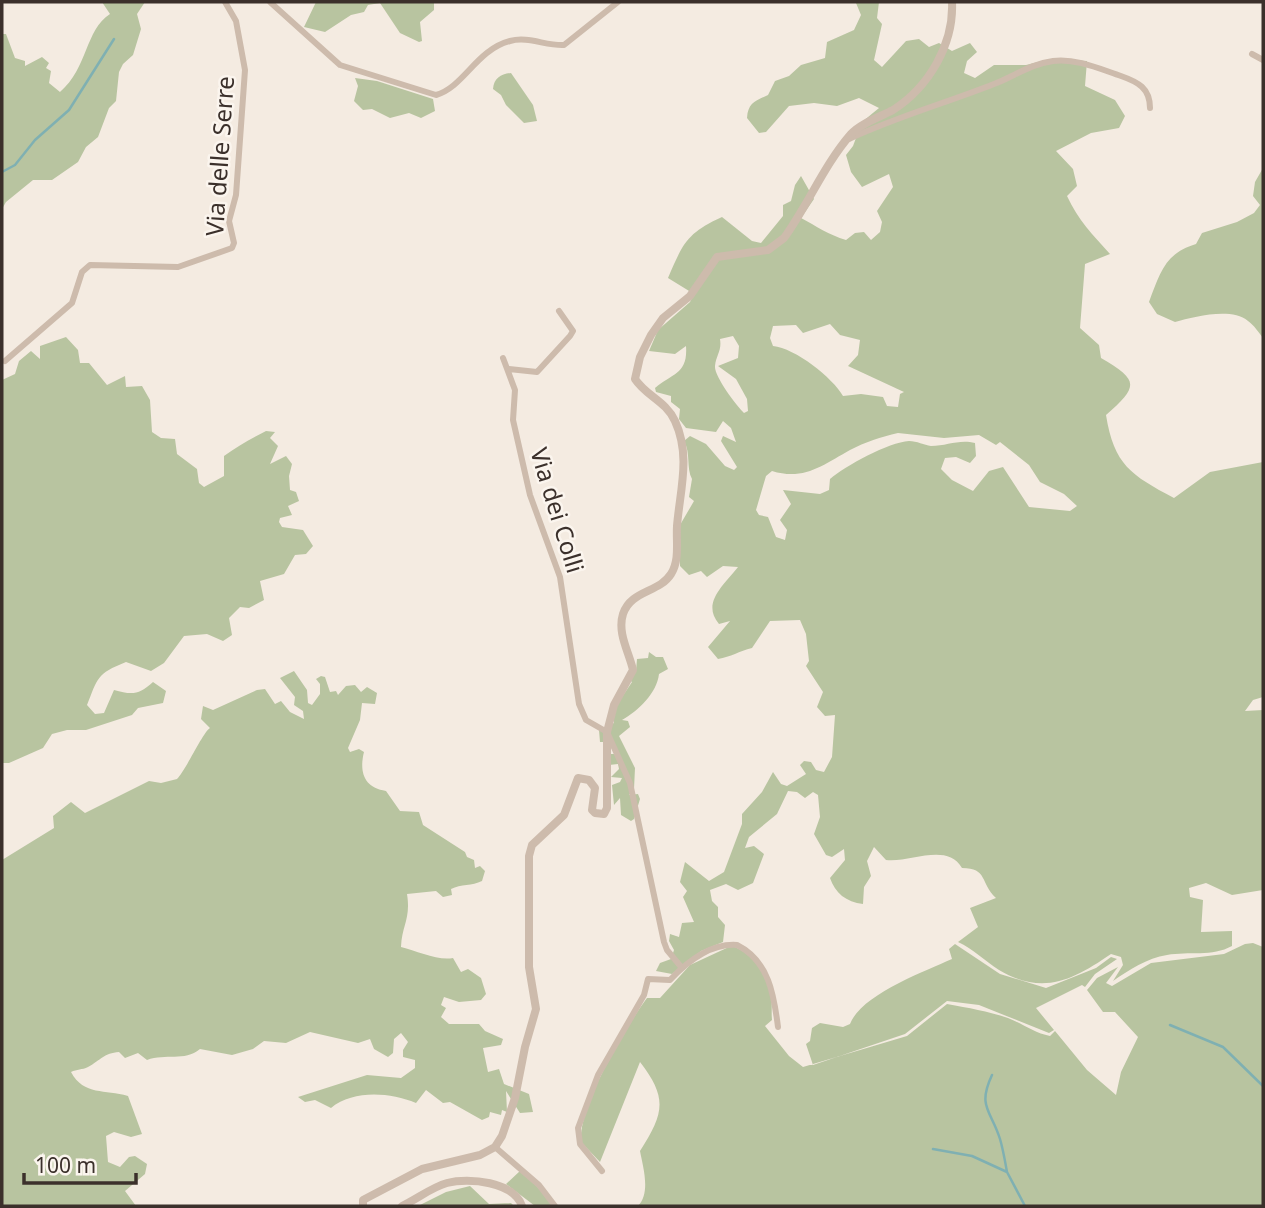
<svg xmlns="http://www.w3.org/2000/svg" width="1265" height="1208" viewBox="0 0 1265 1208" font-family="'Noto Sans',sans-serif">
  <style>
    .green { fill: #b8c4a0; fill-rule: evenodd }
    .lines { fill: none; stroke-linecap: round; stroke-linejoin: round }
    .stream { stroke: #7fb0b2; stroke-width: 2.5 }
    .minor { stroke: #cdbbac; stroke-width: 6 }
    .tertiary { stroke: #cdbbac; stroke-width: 8 }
    .labels { text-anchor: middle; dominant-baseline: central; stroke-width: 5; stroke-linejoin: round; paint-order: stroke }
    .street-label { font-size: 24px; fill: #3b302b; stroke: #fbf5ee }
  </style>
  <rect width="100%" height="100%" fill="#f4ebe1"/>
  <path class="green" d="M102 2H145L137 14 141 29 133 55 123 64 119 72 116 101 109 108 98 137 86 147 78 162 52 180H33L6 202 2 209V34H6L15 58 25 61V66L42 57 49 63 46 68 51 71 49 83 60 92C88 68 85 30 110 14Z
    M316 2H434V10L420 22 422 41 419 42 400 33 380 3 368 5 364 12 351 15 325 32 304 27Z
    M879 2 877 18 882 24 874 60 882 67 906 41 919 39 929 47 939 43 952 51 970 43 977 52 967 61 964 73 975 78 994 65H1026L1050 59 1087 61 1085 86 1115 100 1125 116 1119 128 1091 133 1056 151 1073 169 1077 186 1067 196C1078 220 1093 235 1110 254L1085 264 1080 328 1099 345 1101 358C1138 380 1140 385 1106 415 1114 465 1131 475 1174 498L1210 472 1263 462V697L1253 700 1245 711 1263 710V890L1232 895 1206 883 1189 888 1190 897 1203 900 1201 932 1232 931V946C1212 957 1189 951 1167 955 1147 958 1129 970 1113 981L1123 965 1121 957 1111 954C1073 980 1043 996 999 970 985 961 973 949 958 942L978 927 970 908 996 898C980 883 988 868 962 868 947 842 910 863 886 860L874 847 867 861 871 876 864 887 863 904C846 902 835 893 830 878L845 860 844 849 832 857 826 855 814 834 820 817 818 795 813 792 805 798 797 792 788 791 777 814 749 837 745 848 754 846 764 854 753 883 738 890 726 884 710 890 712 901 718 907V917L725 925 723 942 701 951 672 974 656 971 660 963 671 959 674 950 669 941 670 934 679 937 682 923 694 922 683 897 687 891 680 882 685 862 709 881 724 872 742 824V814L762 792 773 772 781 784 787 786 806 774 800 765 804 761 811 762 816 770 824 772 832 757 835 715 825 716 817 707 823 692 806 666 809 661 806 634 800 620 770 621 752 648C739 651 731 657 718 659L708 647 730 621 719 624C701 603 724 585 738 567L723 566 707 577 701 571 689 575 680 566V525L694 501 689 497 692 479C686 468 691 453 684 441L690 436 706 444 725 466 734 470 737 467 721 441 723 436 736 442 731 428 723 421 716 432 686 428 679 419 680 409 671 402V396L656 392 655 388C673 373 688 374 686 346L675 354 649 351 658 330 690 302 694 294 668 278C683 243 687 233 722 217L752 241 761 243 783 216V205L791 201 795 185 801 176 814 199 801 218C816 226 829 235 846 240L855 233 864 232 871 240 880 232 882 222 877 211 893 187 889 174 862 187 851 172 846 155 853 146 862 122 879 108 859 98 837 106 814 103 789 106 766 132 759 133 747 118C748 103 755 101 768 95L775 81 789 76 801 65 825 58 827 42 854 30 861 15 856 3ZM830 324 840 335 860 340 858 355 848 366 904 392 900 394 898 407 887 406 883 397 861 394 843 396C833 378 795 348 773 346L770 338 773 326 796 325 803 333ZM733 336 739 346 738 358 718 366 736 379 747 399 748 411 744 413C736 405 714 376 715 366 716 355 722 351 720 339ZM898 433 944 438 979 435 996 445 1000 442 1029 465 1040 482 1064 494 1077 506 1070 511 1029 507 1003 467 989 471 973 491 952 480 941 469 945 458 956 457 970 463 976 456 975 443C959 439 947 446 931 446 924 445 917 441 909 441 889 442 845 466 830 479L829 490 820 494 783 490 791 504 780 520 787 530 785 540 776 537 768 517 759 515 756 510 766 476 772 471C804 481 823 465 850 450 865 442 881 437 898 433Z
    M511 73 533 105 537 121 524 123 506 105 501 95 493 89C494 78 501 74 511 73Z
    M355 78 377 81 433 99 435 111 421 118 409 113 390 118 372 109 363 110 354 101 358 86Z
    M1263 168V338C1259 333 1254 325 1248 321 1231 307 1194 317 1175 322L1157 314 1149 302C1160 273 1165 253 1196 244L1202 233 1237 222 1254 213 1260 205 1253 196 1255 182Z
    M66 337 78 350 80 363H89L107 385 125 376 126 387 142 386 150 400 152 432 161 438 175 439 177 454 197 469 199 483 204 487 224 476V456C238 446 250 439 266 431L275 432 270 438 278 446 270 464 286 456 292 464 289 476 290 490 296 492 299 501 288 506 292 515 280 518 279 522 282 527 303 530 313 546 306 554 295 555 284 574 260 581 264 600 249 608 240 607 229 618 232 635 223 641 207 634 184 636 164 663 151 671 126 662C96 674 98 678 87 705L95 714 104 713 114 690C132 695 139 695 153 682L166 691 163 703 138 708 132 715 86 730H67L52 734 43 748 9 763H2V380L15 374 19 361 31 351 40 359V346Z
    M649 652 656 657H663L668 669 659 674C657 693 638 711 622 720L628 721 630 727 619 736 635 768 634 789 629 795 638 794 640 799 634 819 631 821 621 815 620 798 614 805 612 785 620 782 622 778 611 777 619 769 618 764 609 765 611 754H618L607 742H600L599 730 614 723V709L632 682 628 679 636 671 637 659 648 658Z
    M294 671 307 690 308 703 312 705 320 694V684L316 679 321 676 325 677 330 692 336 691 338 695 346 686 355 685 361 692 367 687 377 693 375 704 362 703 360 720 348 748 350 752 359 749 364 752C359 772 364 788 386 791L400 811 419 812 423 825 465 852 467 857 474 860 475 868 480 866 485 871 482 881C472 886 461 884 451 889L452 895 443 897 436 891 407 894C411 919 402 925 401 947 417 951 438 961 453 958L461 972 468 969 481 978 486 994 481 1000 459 1002 444 997 441 1005 446 1008 441 1017 449 1024H479L485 1031 503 1039 501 1045 483 1048 488 1072 499 1069 504 1084 529 1094 533 1112 520 1113 506 1091 507 1112 502 1110 501 1115 490 1112 489 1117 482 1120 450 1102 443 1103 426 1090 416 1103C389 1092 353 1090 331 1108L315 1100 305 1102 298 1097 367 1075 401 1078 415 1068V1060L403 1057V1050L408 1042 401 1033 394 1039 393 1053 388 1057 374 1049 370 1039 358 1043 310 1032 286 1043 264 1041 253 1049 232 1055 200 1049C184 1062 166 1053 147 1060L138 1053 125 1058 119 1052C104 1053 101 1060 88 1067 82 1070 77 1069 71 1072 84 1096 105 1089 128 1096L142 1134 131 1137 114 1132 106 1136 108 1162 120 1167 129 1157 135 1156 147 1164 145 1174 125 1191 136 1206H2V860L54 828 53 816 71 802 85 813 149 781 161 783 177 779C186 770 203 732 210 728L201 719 203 706 213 710 257 690 265 689 275 704 281 701 290 712 304 719 303 711 294 705 295 697 280 678Z
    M1253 943 1263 947V1206H638C651 1193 643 1167 640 1151 664 1114 668 1098 640 1062L600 1162 581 1142C578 1107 625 1028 647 998H660L690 965 731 946C747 949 766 971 770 986 773 996 771 1010 772 1020L765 1026 789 1056 803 1067 907 1036 947 1004C969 1008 987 1011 1008 1018 1023 1024 1034 1033 1050 1036L1055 1031 1087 1070 1116 1095 1121 1072 1138 1037 1115 1012H1103L1087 990 1097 978 1118 967 1106 983 1112 986 1151 963 1224 954 1245 944Z
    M955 944 1000 974 1046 988 1096 968 1111 957 1117 959 1095 974 1085 987 1082 985 1036 1008 1054 1030 1049 1033 979 1005 947 1001 905 1034 813 1065 806 1044 810 1041 812 1028 820 1023 843 1027 850 1024C861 995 923 972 952 959L949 949Z
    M521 1170 556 1206H535L506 1184Z
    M470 1186 489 1204 511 1203 514 1206H418L446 1192Z"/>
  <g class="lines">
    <path class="stream" d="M2 172 15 165 35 140 69 110 114 39
      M1170 1025 1223 1047 1263 1086
      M992 1075C977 1107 991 1110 1000 1139 1003 1149 1005 1161 1007 1172
      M933 1149 972 1156 1007 1172 1025 1206"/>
    <path class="minor" d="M270 2 340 65 436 95C464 87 476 50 510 41 528 36 546 46 564 45L618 2
      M1252 54 1263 60
      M849 139C896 117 946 103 994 84 1015 76 1030 64 1053 61 1076 58 1100 69 1121 76 1138 82 1150 88 1150 108
      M503 358 515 390 513 420 530 495 560 577 579 704 586 720 607 732 630 783 664 942 667 950 682 968
      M5 361 72 303 82 272 90 265 178 267 232 248 234 243 229 221 236 195 245 70 236 21 225 2
      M509 369 537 372 570 336 573 331 559 311
      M495 1147 539 1185 555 1206
      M602 1171 580 1144 578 1128 598 1075 644 995 648 979 670 980C687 962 710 943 737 945 769 961 774 995 778 1027"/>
    <path class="tertiary" d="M363 1206V1200L422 1169 480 1155 495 1147 502 1136 515 1098 525 1047 536 1009 529 967V856L532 845 564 815 578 778 589 780 595 788 592 810 595 813 604 814 607 808V732L614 705 633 670C629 652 617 633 623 614 631 590 659 593 671 574 680 560 676 542 677 526 680 490 691 456 675 421 666 401 646 396 635 379L640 357 651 335 663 318 690 296 717 257 768 250 784 238C808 205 824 165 851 134 861 123 880 117 893 110 929 87 954 44 952 2
      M402 1206C417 1199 432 1187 447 1183 469 1177 514 1182 522 1206"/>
  </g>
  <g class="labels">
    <g class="street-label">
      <text transform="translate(219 156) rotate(-86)">Via delle Serre</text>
      <text transform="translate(558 510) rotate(73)">Via dei Colli</text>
    </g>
  </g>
  <rect width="1265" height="1208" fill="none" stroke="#3b302b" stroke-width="7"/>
  <path d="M24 1173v10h112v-10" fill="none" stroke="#3b302b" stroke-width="3.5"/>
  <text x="35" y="1173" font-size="21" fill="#3b302b" stroke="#fbf5ee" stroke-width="5" paint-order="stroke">100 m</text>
</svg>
